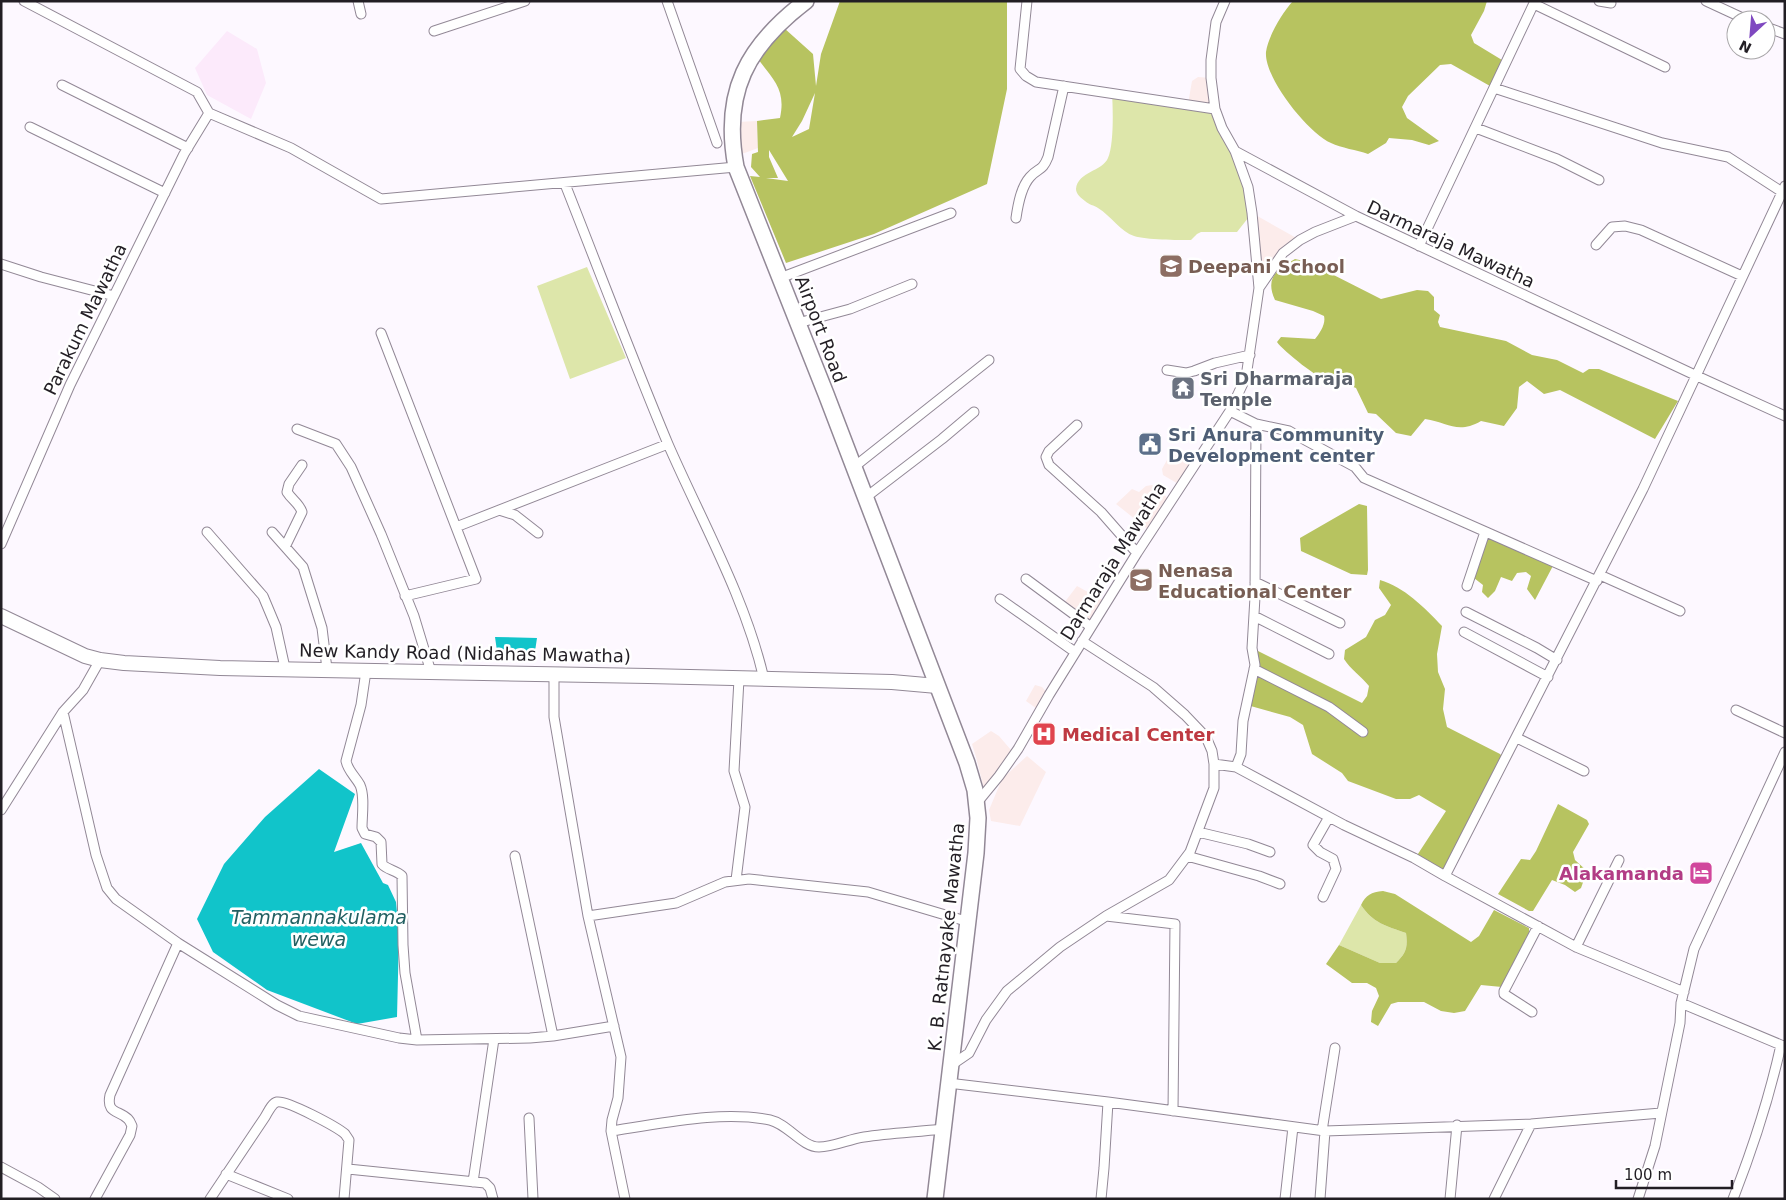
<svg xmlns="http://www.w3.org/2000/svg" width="1786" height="1200" viewBox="0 0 1786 1200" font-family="'DejaVu Sans',sans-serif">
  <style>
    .commercial { fill: #fceceb }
    .industrial { fill: #fceafb }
    .green { fill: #dde6aa }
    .forest { fill: #b7c360; fill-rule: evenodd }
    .water { fill: #11c4ca }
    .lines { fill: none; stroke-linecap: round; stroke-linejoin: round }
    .street-casing { stroke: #928896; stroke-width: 11 }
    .primary-casing { stroke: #928896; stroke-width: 16 }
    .highway-casing { stroke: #928896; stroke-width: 18 }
    .street { stroke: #fff; stroke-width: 9 }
    .primary { stroke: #fff; stroke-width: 14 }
    .highway { stroke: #fff; stroke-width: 15 }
    .labels { text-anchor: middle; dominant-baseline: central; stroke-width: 5; stroke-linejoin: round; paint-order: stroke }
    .street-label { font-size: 18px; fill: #221e24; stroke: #fff }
    .education-label { font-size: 18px; font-weight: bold; fill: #785e54; stroke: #fff; text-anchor: start }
    .worship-label { font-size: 18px; font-weight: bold; fill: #5b616d; stroke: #fff; text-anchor: start }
    .service-label { font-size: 18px; font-weight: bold; fill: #4e5e75; stroke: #fff; text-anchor: start }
    .health-label { font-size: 18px; font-weight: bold; fill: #be3a42; stroke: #fff; text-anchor: start }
    .hotel-label { font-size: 18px; font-weight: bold; fill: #b23c85; stroke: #fff; text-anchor: end }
    .water-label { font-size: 19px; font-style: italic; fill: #236062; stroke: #fff }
  </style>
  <rect width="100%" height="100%" fill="#fdf8ff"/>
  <path class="commercial" d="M1198 77 1211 78 1215 109 1188 104 1192 81Z
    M757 121 758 148 742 154 737 122Z
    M1252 213 1300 240 1259 288Z
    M1173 449 1195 464 1180 485 1163 475 1162 469Z
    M1152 485 1170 500 1150 531 1116 504 1132 489 1139 492 1146 486Z
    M1077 586 1106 602 1091 627 1064 603Z
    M1035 685 1042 687 1049 695 1040 711 1026 701Z
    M991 731 999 736 1011 750 984 789 976 757 972 744Z
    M1027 756 1046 772 1020 826 991 821 989 810 1002 779Z"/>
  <path class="industrial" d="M227 31 257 49 266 83 251 119 207 95 195 68Z"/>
  <path class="green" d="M1112 93 1215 109 1235 151 1252 213 1237 232H1201L1197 234 1191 240C1178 240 1146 240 1134 236 1121 232 1111 216 1098 208 1094 205 1089 205 1085 201 1081 198 1076 194 1076 189 1078 171 1102 172 1108 158 1114 144 1113 109 1112 93Z
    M587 267 626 358 570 379 537 286Z
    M1361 905C1373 923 1386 926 1406 933 1408 948 1406 953 1396 963H1380L1339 945Z"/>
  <path class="forest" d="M840 1H1007V89L987 184 874 234 786 263 750 176 760 177 751 167 752 154 758 152 757 121 780 118C786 90 774 80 758 59L784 28 813 54 816 86 821 54ZM815 93 809 129 792 137 802 121ZM769 150 788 181 766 178H778L769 157Z
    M1293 1H1487L1484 11 1471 35 1474 43 1502 60 1490 86 1451 64 1440 65 1408 96 1402 107 1407 118 1439 141 1429 145 1412 140 1389 138 1386 143 1368 154C1357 150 1341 148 1331 143 1308 133 1264 78 1266 52 1268 36 1283 12 1293 1Z
    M1295 259 1308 262 1381 299 1417 290 1428 291 1434 297V310L1440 315 1438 322 1440 327 1506 341 1532 355 1557 360 1583 373 1589 369H1599L1678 401 1655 439 1560 390 1544 394 1527 381 1519 387 1517 408 1504 426 1481 421C1457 435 1448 422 1425 419L1411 436 1396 433 1376 414 1368 413 1356 388C1345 383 1340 385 1330 382 1320 380 1283 351 1277 342L1281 337 1315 339C1320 333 1326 324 1324 316L1313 311 1275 300C1265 278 1276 270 1295 259Z
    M1359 504 1367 506 1368 570 1367 575 1351 574 1301 551 1300 538Z
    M1489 534 1555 562 1535 600 1527 589 1531 576 1526 572 1517 573 1512 581 1501 577 1495 591 1488 598 1482 592 1483 585 1474 578Z
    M1380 580C1404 587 1424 607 1442 626L1437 654 1438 672 1445 689 1443 709 1447 727 1500 754 1505 760 1447 877 1414 860 1446 811 1419 795 1410 799H1396L1348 781 1342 773 1312 754 1303 725 1290 717 1247 705 1252 648 1362 703 1367 696 1369 686C1361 676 1350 669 1344 659L1345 650 1366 637 1375 620 1385 615 1391 605 1379 588Z
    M1558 804 1587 820 1589 824 1573 852 1575 860 1587 871 1581 888 1575 892 1565 885 1552 880 1533 911H1529L1498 894 1521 859 1530 860 1536 851Z
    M1383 891 1395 894 1471 942 1479 936 1494 910 1529 928V937L1502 987 1481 985 1465 1011 1454 1013 1441 1011 1424 1002H1398L1391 1004 1378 1026 1371 1022 1372 1011 1379 996 1376 988 1367 983H1352L1326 964 1339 945 1380 963H1396C1406 953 1408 948 1406 933 1386 926 1373 923 1361 905 1366 895 1371 892 1383 891Z"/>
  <path class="water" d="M495 637 537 638 534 658H494L493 655 497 651Z
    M319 769 355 794 334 852 361 843 383 883 388 885 396 902 399 934 397 1017 357 1024 267 990 213 952 197 919 224 864 265 817Z"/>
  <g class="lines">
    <g class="street-casing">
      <path id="street" d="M24 1 197 92 209 113 291 148 381 199 736 167
        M358 1 361 14
        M667 1 717 143
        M1027 1 1020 69 1026 76 1036 82 1215 109
        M1225 1 1216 22 1211 60V78L1215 109 1222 128 1235 151 1356 216
        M1599 1 1611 3
        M1706 1 1747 20
        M1534 4 1665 67
        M1766 27 1785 34
        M434 31 525 1
        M62 85 188 148
        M1494 88 1662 143 1728 157 1782 192
        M30 127 165 193
        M1476 128 1557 159 1599 180
        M1235 151 1248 187 1252 213 1259 288
        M565 184C599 270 632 358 668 444 702 522 745 597 764 679
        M1016 218C1018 204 1021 187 1030 177 1039 167 1042 172 1048 157L1064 86
        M1596 245 1612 227 1625 226 1641 230 1742 276
        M1419 246 1535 1
        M1 264 41 277 114 296
        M780 278 951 213
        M798 323 850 309 912 284
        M381 333 476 579 405 596
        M1167 370 1186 373 1194 371 1215 363 1250 355
        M1230 411 1256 424 1255 597 1252 648 1255 665 1243 721 1241 754 1236 767
        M1256 424 1289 431 1307 441 1355 467 1364 478 1597 581
        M1077 425 1049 451 1046 457 1049 465 1101 512 1137 553
        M297 429 336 444 351 467 381 534 414 616 431 672
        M854 467 989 360
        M865 498 942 439 974 412
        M499 510 515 515 538 533
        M456 527 668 444
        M207 532 263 596 276 627 285 668
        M272 532 303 567 322 628 327 669
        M1 544 70 385 184 154 209 113
        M285 547 302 512C299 503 292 500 287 492L289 484 302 465
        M1600 575 1680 611
        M1026 579 1091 627
        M1255 582 1340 623
        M1467 586 1485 532
        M1000 599 1075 652
        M1466 612 1537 648 1557 660
        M1254 616 1329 654
        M1464 632 1548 677
        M1254 669 1329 707 1363 732
        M366 671 361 705 346 761C348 771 355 776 360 785 365 796 362 816 362 828L365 834 376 837 381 842 382 864C387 870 396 870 402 876L403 945 405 973 417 1040
        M554 674V717L588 916 621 1057 618 1098 612 1120 611 1131 625 1199
        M1736 710 1785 733
        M63 712 96 855 107 888 116 899 178 943 277 1005 299 1016 399 1038 417 1040 530 1038 553 1036 614 1026
        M1517 738 1584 771
        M1214 764 1236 767 1344 825 1414 858 1445 876 1643 489 1785 186
        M976 804 999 776 1018 749 1049 695 1137 553 1230 411 1246 377 1259 288 1283 253 1300 240 1315 232 1356 216 1697 376 1785 416
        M1 810 63 712 83 690 100 660
        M1198 832 1248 844 1270 852
        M515 856 553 1036
        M1187 856 1259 876 1280 884
        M1445 876 1576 947 1684 992
        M736 880 745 807 734 771 739 679
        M1323 897 1336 869 1333 859 1320 852 1313 845 1329 817
        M588 916 676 903 725 882 749 879 868 892 969 922
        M1106 916 1175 924 1173 1111
        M1576 947 1619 860
        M1681 1003 1781 1045
        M1532 1012 1504 994V991L1538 926
        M950 1066 969 1053 986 1020 1007 991 1060 947 1106 916 1169 880 1190 852 1214 788V764L1212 751 1206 737 1185 715 1153 687 1082 641
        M948 1083 1108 1102 1325 1131 1531 1124 1661 1113
        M529 1118 533 1199
        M611 1131C661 1124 720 1110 770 1120 788 1124 802 1147 819 1147 834 1147 849 1139 864 1137 890 1133 917 1132 943 1129
        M1322 1131 1335 1048
        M1 1167 38 1187 55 1199
        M348 1169 485 1183 490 1188 493 1199
        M226 1174 288 1199
        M473 1182 494 1039
        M95 1199 130 1135 132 1126C131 1124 130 1121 128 1119 119 1110 106 1114 110 1095L178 943
        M210 1199 265 1117C268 1112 272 1103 277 1102 287 1100 337 1127 345 1134 345 1134 349 1140 349 1140L344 1199
        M1101 1199 1104 1168 1108 1102
        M1285 1199 1293 1127
        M1320 1199 1325 1131
        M1450 1199 1457 1125
        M1494 1199 1531 1124
        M1638 1199 1655 1146 1680 1023 1681 1003 1694 949 1785 752
        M1733 1199C1753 1148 1769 1099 1781 1045L1785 1046"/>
    </g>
    <g class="primary-casing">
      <path id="primary" d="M1 616 85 656 100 660 124 663 220 668 648 676 892 682 937 686"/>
    </g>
    <g class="highway-casing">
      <path id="highway" d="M806 1C747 46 722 92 736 167L826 394 967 763 975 790 978 818 976 853 935 1199"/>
    </g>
    <use href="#street" class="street"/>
    <use href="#primary" class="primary"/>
    <use href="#highway" class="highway"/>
  </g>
  <defs>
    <g id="school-square" transform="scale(1.25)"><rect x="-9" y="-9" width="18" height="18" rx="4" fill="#8d6e63" stroke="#fff"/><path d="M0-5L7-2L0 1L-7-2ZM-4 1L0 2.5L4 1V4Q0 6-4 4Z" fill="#fff"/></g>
    <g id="temple-square" transform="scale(1.25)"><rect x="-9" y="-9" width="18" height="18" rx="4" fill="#6b7280" stroke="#fff"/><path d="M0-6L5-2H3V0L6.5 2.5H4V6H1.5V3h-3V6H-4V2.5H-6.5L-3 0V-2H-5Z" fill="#fff"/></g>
    <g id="civic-square" transform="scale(1.25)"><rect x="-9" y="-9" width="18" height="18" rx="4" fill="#5c6f8a" stroke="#fff"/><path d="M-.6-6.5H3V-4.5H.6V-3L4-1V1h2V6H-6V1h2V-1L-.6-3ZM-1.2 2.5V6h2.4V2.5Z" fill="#fff"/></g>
    <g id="university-square" transform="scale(1.25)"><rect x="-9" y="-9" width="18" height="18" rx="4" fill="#8d6e63" stroke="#fff"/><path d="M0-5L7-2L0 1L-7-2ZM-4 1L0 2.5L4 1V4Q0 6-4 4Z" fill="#fff"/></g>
    <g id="hospital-square" transform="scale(1.25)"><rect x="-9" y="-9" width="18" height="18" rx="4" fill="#e0444e" stroke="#fff"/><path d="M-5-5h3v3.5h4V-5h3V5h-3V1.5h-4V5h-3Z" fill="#fff"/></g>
    <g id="hotel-square" transform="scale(1.25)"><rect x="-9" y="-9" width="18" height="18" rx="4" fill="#d1479c" stroke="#fff"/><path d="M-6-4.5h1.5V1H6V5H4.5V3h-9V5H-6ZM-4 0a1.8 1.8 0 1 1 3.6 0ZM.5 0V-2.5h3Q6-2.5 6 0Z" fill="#fff"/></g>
  </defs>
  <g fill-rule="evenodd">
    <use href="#school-square" x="1171" y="266"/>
    <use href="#temple-square" x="1183" y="388"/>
    <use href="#civic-square" x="1150" y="444"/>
    <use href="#university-square" x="1141" y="580"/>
    <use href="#hospital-square" x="1044" y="734"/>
    <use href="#hotel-square" x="1701" y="873"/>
  </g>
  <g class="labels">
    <g class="street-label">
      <text transform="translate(1451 244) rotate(25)">Darmaraja Mawatha</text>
      <text transform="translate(85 319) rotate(-64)">Parakum Mawatha</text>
      <text transform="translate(821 329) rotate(69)">Airport Road</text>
      <text transform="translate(1113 561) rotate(-58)">Darmaraja Mawatha</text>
      <text transform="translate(465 653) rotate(1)">New Kandy Road (Nidahas Mawatha)</text>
      <text transform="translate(946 937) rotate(-84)">K. B. Ratnayake Mawatha</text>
    </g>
    <g class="education-label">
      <text x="1188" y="266">Deepani School</text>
      <text x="1158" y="570">Nenasa<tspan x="1158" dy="21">Educational Center</tspan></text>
    </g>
    <g class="worship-label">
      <text x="1200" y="378">Sri Dharmaraja<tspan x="1200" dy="21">Temple</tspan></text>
    </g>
    <g class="service-label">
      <text x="1168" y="434">Sri Anura Community<tspan x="1168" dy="21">Development center</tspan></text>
    </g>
    <g class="health-label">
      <text x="1062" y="734">Medical Center</text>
    </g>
    <g class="hotel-label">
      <text x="1684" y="873">Alakamanda</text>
    </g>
    <g class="water-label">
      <text x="319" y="917">Tammannakulama<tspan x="319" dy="22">wewa</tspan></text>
    </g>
  </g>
  <rect width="1786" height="1200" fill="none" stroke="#221e24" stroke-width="5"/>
  <g transform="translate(1751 35) rotate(206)"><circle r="24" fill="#ffffff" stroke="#a7a5a7"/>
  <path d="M0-4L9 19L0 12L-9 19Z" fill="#7f48c0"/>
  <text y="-8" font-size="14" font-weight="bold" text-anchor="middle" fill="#221e24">N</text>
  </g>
  <path d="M1616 1180v8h116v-8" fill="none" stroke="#221e24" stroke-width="2.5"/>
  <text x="1624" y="1180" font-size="15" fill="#221e24" stroke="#ffffff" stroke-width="4" paint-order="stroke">100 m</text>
</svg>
